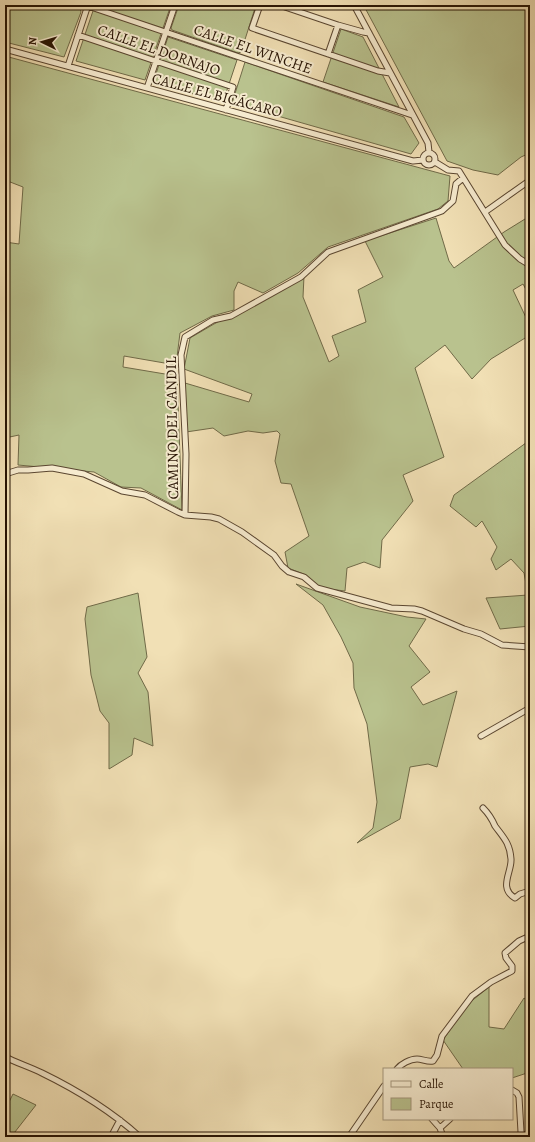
<svg xmlns="http://www.w3.org/2000/svg" width="535" height="1142" viewBox="0 0 535 1142" font-family="Alegreya,serif">
  <style>
    .green { fill: #b9c28e; stroke: #706a48 }
    .lines { fill: none; stroke-linecap: round; stroke-linejoin: round }
    .street-casing { stroke: #5a4630; stroke-width: 7 }
    .street { stroke: #f6ebcf; stroke-width: 5 }
    .labels { text-anchor: middle; dominant-baseline: central; stroke-width: 4; stroke-linejoin: round; paint-order: stroke }
    .street-label { font-size: 15px; fill: #271303; stroke: #f6ebcf }
  </style>
  <rect width="100%" height="100%" fill="#f1e0b5"/>
  <filter id="stains"><feTurbulence type="fractalNoise" baseFrequency=".005" numOctaves="4"/><feColorMatrix values="0 0 0 0 .2 0 0 0 0 .09 0 0 0 0 .02 0 0 0 .5 -.17"/></filter>
  <radialGradient id="worn" r=".72"><stop offset=".6" stop-color="#630" stop-opacity="0"/><stop offset="1" stop-color="#630" stop-opacity=".3"/></radialGradient>
  <path class="green" d="M6 5H74L80 7 81 12 64 57 5 42V8Z
    M95 5H171L145 80 76 61Z
    M179 5H256L241 52 238 53 172 30 171 28Z
    M365 5H530V153L521 157 498 175 473 170 447 161 364 6Z
    M341 29 363 37 399 107 323 82Z
    M168 37 237 60 223 102 153 83Z
    M5 56 450 176 448 201 438 209 328 247 298 273 263 293 238 282 234 291V310L212 316 180 333 176 365 124 356 123 367 177 376 182 510 141 488 121 487 94 472 18 465 19 435 5 438V242L19 244 23 187 5 180Z
    M245 62 404 117 419 143 411 154 232 103Z
    M436 218 449 261 454 268 504 232 525 219 530 223V297L523 284 513 290 530 326V335L491 359 472 379 445 345 415 368 444 457 403 475 413 501 382 540 380 568 364 562 347 568 345 591 321 588 306 575 288 568 285 552 309 536 291 484 281 483 275 461 280 434 277 431 263 433 248 431 224 436 213 428 186 432 185 383 249 402 252 394 184 369 190 338 214 324 304 276 303 297 329 362 339 356 332 336 366 322 358 290 383 277 365 241Z
    M530 440V626L500 629 486 598 528 595 524 573 511 559 496 570 491 559 497 547 482 521 476 527 450 506 454 495Z
    M296 584 360 607 407 617 426 619 409 646 430 672 411 687 423 705 457 691 437 767 428 764 410 767 400 819 357 843 373 828 377 802 367 724 354 688 353 663 341 637 323 605Z
    M138 593 147 657 138 673 148 692 153 746 134 738 132 755 109 769V723L100 711 91 675 85 619 87 607Z
    M489 987V1027L504 1029 524 998 530 1003V1072L512 1078V1069H463L443 1040 469 1003Z
    M13 1094 36 1105 11 1137H5V1106H7Z"/>
  <g class="lines">
    <g class="street-casing">
      <path id="street" d="M85 5 412 115
        M260 5 252 28 378 71 390 73
        M279 5 338 25 363 32 369 33
        M354 5 428 143 429 152
        M78 35 233 87 226 110
        M5 49 413 161 423 160
        M328 54 338 25
        M68 66 88 5
        M147 88 175 5
        M423 159a6 6 0 1 1 12 0a6 6 0 1 1-12 0Z
        M435 162 448 170 459 171 505 245 520 259 530 265
        M485 212 526 183
        M5 474 18 470H28L52 468 84 474 122 491 145 495 178 512 185 515 211 517 219 519 242 532 274 555 282 566 289 572 304 577 317 588 391 608 414 609 422 611 464 629 481 634 502 645 530 647
        M185 515 186 454 181 355 185 337 213 320 231 316 301 277 328 252 442 211 453 201 456 184 463 178
        M481 736 530 708
        M483 808C488 813 492 819 495 826 503 837 510 843 511 859 512 872 498 888 515 898L520 894 530 891
        M5 1057C17 1063 30 1067 42 1073 77 1090 111 1111 140 1137
        M397 1069C401 1064 410 1059 417 1059 422 1059 427 1062 433 1061L437 1055 442 1036 472 996 491 982 512 971V966L506 958 505 953 519 941 530 936
        M512 1090 517 1093 519 1097 521 1132 524 1137
        M432 1119 440 1128 443 1137
        M440 1128 450 1119
        M111 1137 120 1120
        M349 1137 384 1086"/>
    </g>
    <use href="#street" class="street"/>
  </g>
  <g class="labels">
    <g class="street-label">
      <text transform="translate(253 49) rotate(19)">CALLE EL WINCHE</text>
      <text transform="translate(159 50) rotate(19)">CALLE EL DORNAJO</text>
      <text transform="translate(217 95) rotate(15)">CALLE EL BICÁCARO</text>
      <text transform="translate(172 428) rotate(-91)">CAMINO DEL CANDIL</text>
    </g>
  </g>
  <rect width="535" height="1142" fill="none" stroke="#f1e0b5" stroke-width="20"/>
  <rect x="6" y="6" width="523" height="1130" fill="none" stroke="#271303" stroke-width="2"/>
  <rect x="10" y="10" width="515" height="1122" fill="none" stroke="#271303"/>
  <rect x="383" y="1068" width="130" height="52" fill="#f6ebcf" stroke="#a3957d"/>
  <rect x="391" y="1081" width="20" height="6" fill="#f6ebcf" stroke="#a3957d"/>
  <text x="419" y="1088" font-size="12" fill="#271303">Calle</text>
  <rect x="391" y="1098" width="20" height="12" fill="#b9c28e" stroke="#a3957d"/>
  <text x="419" y="1108" font-size="12" fill="#271303">Parque</text>
  <g transform="translate(42 42) rotate(275)" stroke="#f6ebcf" stroke-width="3" paint-order="stroke">
  <path d="M0-3L7 15L0 10L-7 15Z" fill="#271303"/>
  <text y="-6" font-size="11" font-weight="bold" text-anchor="middle" fill="#271303">N</text>
  </g>
  <rect width="100%" height="100%" filter="url(#stains)"/>
  <rect width="100%" height="100%" fill="url(#worn)"/>
</svg>
